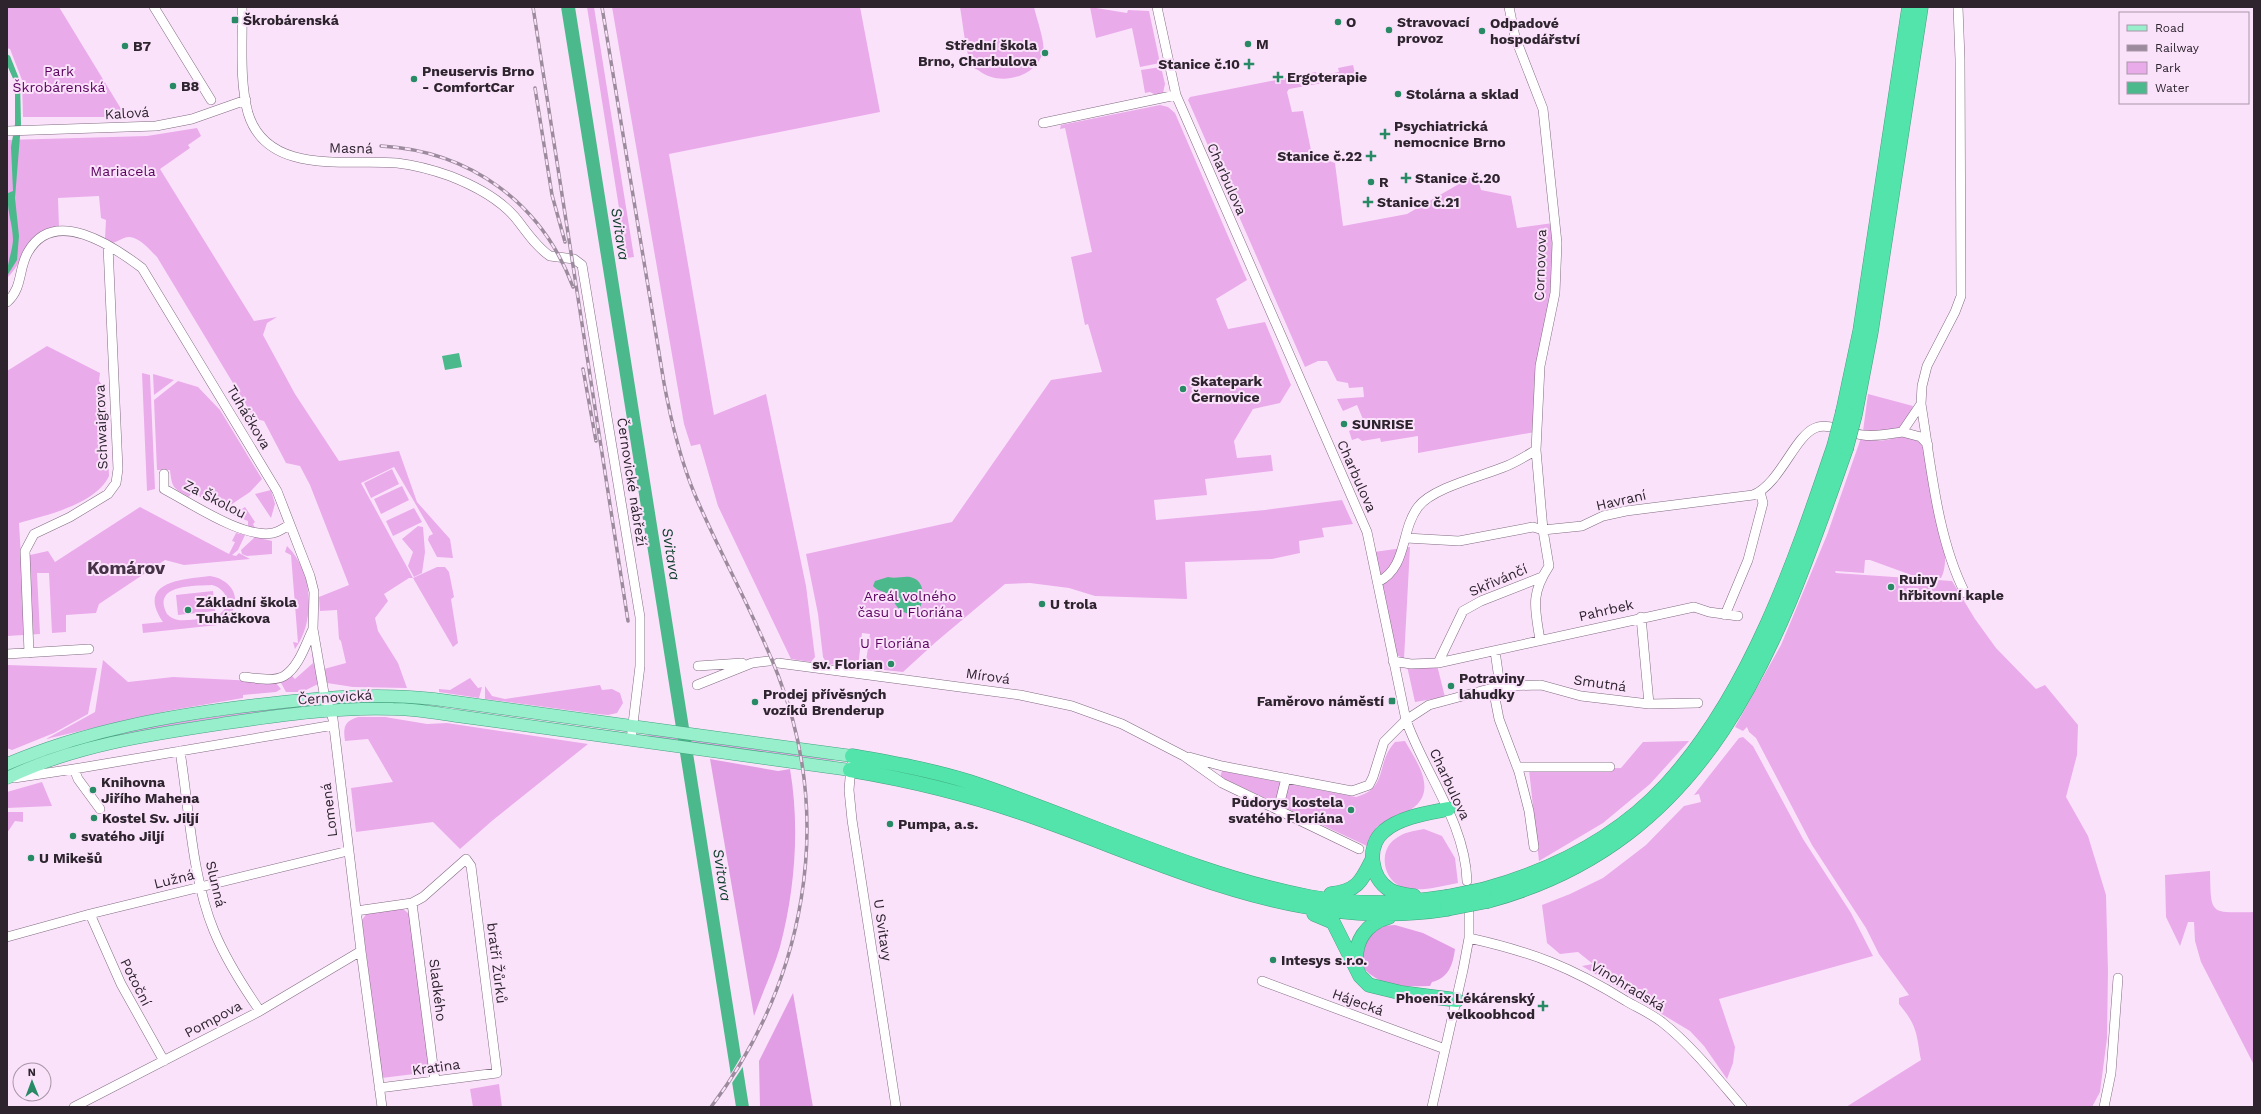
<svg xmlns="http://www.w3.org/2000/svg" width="2261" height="1114" viewBox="0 0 2261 1114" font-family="'Work Sans',sans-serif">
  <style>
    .green { fill: #eaabeb; fill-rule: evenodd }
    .forest { fill: #e29ee4 }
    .water { fill: #4bb98b }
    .pier { fill: #fbe2fb }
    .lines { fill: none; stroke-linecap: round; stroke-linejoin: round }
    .minor-casing { stroke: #816b81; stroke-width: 10 }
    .major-casing { stroke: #45a17f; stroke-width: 13 }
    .highway-casing { stroke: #45a17f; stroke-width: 15 }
    .minor { stroke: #fff; stroke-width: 9 }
    .major { stroke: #97efcc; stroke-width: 12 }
    .highway { stroke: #52e4aa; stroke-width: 14 }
    .rail-casing { stroke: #9c8b9d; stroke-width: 3.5 }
    .rail { stroke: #fbe2fb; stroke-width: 2; stroke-dasharray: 6; stroke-linecap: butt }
    .highway-bridge-casing { stroke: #45a17f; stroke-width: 15; stroke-linecap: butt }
    .highway-bridge { stroke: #52e4aa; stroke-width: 14 }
    .poi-dot { fill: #278a64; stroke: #fbe2fb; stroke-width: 1.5 }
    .labels { text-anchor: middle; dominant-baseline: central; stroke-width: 4; stroke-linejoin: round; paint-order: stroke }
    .poi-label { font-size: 14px; font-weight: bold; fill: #2d242e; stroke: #fbe2fb; text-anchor: start }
    .park-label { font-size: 14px; fill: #5a035f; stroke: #fbe2fb }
    .street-label { font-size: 14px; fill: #2d242e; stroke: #fbe2fb }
    .water-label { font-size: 15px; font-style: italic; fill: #12412e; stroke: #fbe2fb }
    .district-label { font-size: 18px; font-weight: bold; fill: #453246; stroke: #fbe2fb }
  </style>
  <rect width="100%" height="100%" fill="#fbe2fb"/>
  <path class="green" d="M7 7H59L126 117H23L22 80 10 49 7 48Z
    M587 7H594L634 257 627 258Z
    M612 7H860L880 112 669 154 714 415 766 394 806 586 815 657 811 662 791 659 718 506 700 444 691 446 684 424Z
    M960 7H1034C1036 17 1046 44 1043 52 1036 78 998 87 978 70 975 69 972 67 971 64 965 49 963 24 960 7Z
    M1090 7 1127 13 1128 10 1149 11 1160 63 1140 67 1132 28 1096 38Z
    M1353 65 1356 77 1289 89 1287 92 1292 112 1303 111 1312 155 1335 163 1343 226 1407 214 1471 177H1477L1481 190 1511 196 1517 228 1553 223V276L1535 432 1418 453V436L1381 442 1380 438 1362 441 1358 438 1352 440 1349 431 1365 424 1357 405 1343 411 1337 399 1364 397 1363 387 1349 388 1348 383 1337 381 1327 361H1318L1305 367 1188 100 1190 97 1316 72 1317 76 1339 72 1338 68Z
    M1161 67 1165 84 1163 93 1158 96 1150 92 1145 93 1141 70Z
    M1160 105 1168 107 1175 113 1247 280 1216 299 1228 329 1265 322 1291 385 1280 403 1253 409 1234 441 1237 458 1271 455 1273 471 1205 479 1207 495 1154 500 1156 520 1265 510 1342 500 1353 524 1322 528 1324 537 1299 541 1300 553 1272 559 1185 562 1187 599 1095 596 1069 588 1030 583 1005 584 937 641 903 672 865 668 870 634 862 633 858 667 827 664 823 657 818 614 806 554 952 522 1051 380 1102 372 1088 324 1085 325 1071 257 1092 252 1065 128 1060 129 1061 125Z
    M197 128 201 136 188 145 190 148 160 169 254 321 277 317 267 323 263 335 295 394 339 461 399 451 417 502 450 539 453 558 437 557 428 540 429 536 433 534 394 467 361 483 413 578 437 567H445L449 572 454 597 451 599 458 643 453 647 413 578H409L384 594 388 601 375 618 378 631 398 663 407 688 353 687 327 683 324 669 346 663 341 641 339 639 337 610 320 611 319 597 349 585 310 485 300 466 286 463 264 421 256 419 251 413 157 257C150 250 139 237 129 237 122 237 117 243 111 243L105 239 106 220 101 218 99 196 58 198 59 227C24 232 27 259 7 278V140L147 136Z
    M47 346 100 373 99 381 105 389 109 476C96 504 47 515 19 523L21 557 48 551 55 562 140 507 229 554 235 542 232 541 236 533 245 535 238 550 232 555 236 556 239 553 250 559 184 565 165 560 99 604 96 613 66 615V632L52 633 49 573H37L40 634 7 636V371Z
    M142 373 150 375 155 489 147 491Z
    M153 374 174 380 154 395Z
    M178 381 198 387 220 410 262 479 250 492 223 510 192 492 189 497C173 488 172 488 170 470H157L154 400Z
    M1868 394 1913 406C1911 412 1910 419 1906 424 1899 434 1874 432 1863 431Z
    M1901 435 1923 443C1930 472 1955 554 1941 578L1914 576 1870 560H1865L1864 573 1835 571 1836 573 1952 581 1975 619 1996 648 2036 689 2045 685 2078 725 2077 755 2066 797 2088 836 2106 895 2108 971 2107 1038 2100 1092 2092 1107H1846L1921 1060C1916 1033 1918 1027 1899 1004V998L1909 995 1879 954 1866 928 1812 845 1756 738 1749 732 1747 727 1743 731 1735 727 1781 645 1827 535 1861 438C1875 442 1888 442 1901 435Z
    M392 469 399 484 371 498 364 483Z
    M402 486 409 500 381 514 374 499Z
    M271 490 275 504 271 518 255 494Z
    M245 507 255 522 253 524 255 528 248 526V521L233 515Z
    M414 508 422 522 393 536 386 521Z
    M418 526 423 527 425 552 422 573 414 577 408 566 413 552 402 539Z
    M255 537 272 541V554L247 556 242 554 241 550Z
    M287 546C313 571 316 620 295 649L293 642 298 643 291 555 285 552Z
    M1410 547 1404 659 1395 654 1374 552Z
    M210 576C226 578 241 592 233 610 231 615 227 618 227 624L143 633 142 624 163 622C135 581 184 579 210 576ZM212 585C225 588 233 603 221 613 215 618 186 621 178 620 173 619 170 617 167 614 151 584 195 586 212 585Z
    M213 591 215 611 178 615 176 595Z
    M311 645 318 684 302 692H286L280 681 292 676 295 679 313 663Z
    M103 660 128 682 173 677 275 682 281 689 276 692 243 695V698L167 711 46 739 95 712Z
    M7 665 97 668 88 714 54 733 12 750 7 748Z
    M1437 665 1445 697 1415 702 1407 666Z
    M470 678 478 688 482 687 479 698 439 692V689L450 690Z
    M600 685 602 690 612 689 620 693 623 703 617 713 608 715 597 714 485 699V686L492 696 505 699Z
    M295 705 296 710 27 762 51 751 153 726Z
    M358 717H385L427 724 447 723 588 744 493 820 460 849 433 822 356 832 351 788 393 782 368 739 345 741C343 728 344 721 358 717Z
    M649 734 833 759 834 761 648 737Z
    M1743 737 1753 746 1803 839 1851 913 1873 956 1719 999 1735 1047 1733 1063 1727 1079 1704 1046 1690 1031 1582 966 1593 964 1578 952 1560 954 1547 943 1542 905 1570 894 1603 878 1646 845 1684 806 1701 802 1699 794 1694 795 1739 738Z
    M1405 741C1420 767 1440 795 1405 813 1397 817 1384 821 1377 827 1373 832 1370 841 1367 846L1220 777 1222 771 1356 797C1389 788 1375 764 1395 742Z
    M1689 741 1650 784 1603 823 1539 861 1529 770 1621 768 1643 742Z
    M42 782 52 806 7 808V792Z
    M7 812H23V822L15 821 7 833Z
    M1424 829 1442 836 1455 858 1458 883C1441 886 1422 892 1405 888 1384 883 1377 852 1395 839 1404 832 1413 831 1424 829Z
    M2210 871C2211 915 2209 913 2254 912V1065L2201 962 2195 941 2194 922H2188L2180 946 2166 917 2165 875Z
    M403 909 408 913 411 920 430 1072 382 1078 362 920 367 913Z
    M499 1084 502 1107H473L470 1089Z"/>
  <path class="forest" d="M710 759 778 771 790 769C800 827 795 890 780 947 773 971 762 993 754 1016Z
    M1395 925 1423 933 1455 949C1453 964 1449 978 1432 982L1430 986C1404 987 1378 987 1361 965L1363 940 1381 926Z
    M793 993 813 1107H760L759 1061Z"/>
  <path class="water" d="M561 7H575L749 1107H736C678 740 620 373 561 7Z
    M7 54 10 56 20 81 21 124 15 198 19 236 17 260 7 276C7 263 12 253 13 240 13 224 6 209 8 193L13 191 11 147 15 124V83L7 65Z
    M459 353 462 367 445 370 442 356Z
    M888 577C896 579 903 576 910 577 927 580 925 604 916 614 896 615 897 602 887 594 882 590 877 591 873 586L875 581Z"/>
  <path class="pier" d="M742 1055 744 1065 730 1086 729 1077Z"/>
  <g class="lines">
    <g class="minor-casing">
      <path id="minor" d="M154 7 211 100
        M242 7C243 41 239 80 248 113 267 176 347 159 397 163 414 165 433 170 450 176 473 185 497 197 514 216 525 229 535 246 550 256L574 259 582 265 640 617V666L631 740
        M1157 7 1176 95 1367 532 1406 720C1425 774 1465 822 1467 881
        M1509 7 1515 37 1543 109 1557 243 1555 293 1540 366 1536 450 1543 530 1549 566C1530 595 1535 608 1540 640
        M1043 123 1176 95
        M7 131 156 126 192 119 246 100
        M7 302C23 288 18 269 28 252 54 206 113 246 142 268L277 491 310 576 314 592 313 629 324 693 333 719 361 951 382 1107
        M1921 404C1931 465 1937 538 1965 593
        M1902 432 1921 437 1928 445
        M164 474V489C191 503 243 539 273 533 279 532 285 527 290 525
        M1406 538 1459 541 1533 527 1543 530 1582 526 1603 516 1626 511 1753 495C1780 484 1794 437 1815 428 1829 422 1848 434 1863 435 1876 437 1889 434 1902 432L1921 404 1922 386 1927 366 1955 312 1961 296 1960 59 1958 7
        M1378 582C1408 567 1400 531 1418 507 1432 488 1482 476 1504 467 1515 463 1526 456 1536 450
        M1725 615 1748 560 1763 503 1760 492
        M1641 617 1649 704
        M1495 651 1500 686
        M29 653 25 551 34 534 70 517 108 494 116 483 118 469 108 246
        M7 654 89 649
        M1393 661 1411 664 1438 663 1694 607 1709 612 1738 616
        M778 663 1020 695 1072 706 1122 724 1184 756 1222 783 1359 849
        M1438 663 1463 611 1481 601 1542 577
        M698 666 742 663
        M244 677C256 678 274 682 284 676 299 667 306 643 313 629
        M697 685 752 663 769 661
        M1493 688 1499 719 1519 772 1529 811 1534 847
        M180 751C189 808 192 878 214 931 226 960 242 985 260 1011
        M1189 757 1222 766 1352 791 1369 785 1373 777 1384 742 1406 720 1429 705 1500 686 1541 685 1581 696 1649 704 1698 703
        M851 766 849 790 852 820 896 1107
        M1517 767H1610
        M14 778 74 769
        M100 809 78 779 74 769 334 725
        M1278 810 1286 778
        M412 903 435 1081
        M356 911 412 903 423 897 466 859 471 866 497 1073 379 1088
        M90 914 121 984 164 1061
        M7 937 90 914 348 851
        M1469 938C1532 952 1571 967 1626 1001 1638 1008 1652 1014 1663 1023 1691 1045 1718 1079 1742 1107
        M1262 981 1445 1049
        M74 1107 260 1011 361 951
        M1432 1107 1463 970 1469 938V913
        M2104 1107 2111 1073 2118 978"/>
    </g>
    <g class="major-casing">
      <path id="major" d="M7 764C86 730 172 715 256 705 316 698 373 692 434 699L852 756
        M7 778C75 745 153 734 227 723 282 715 338 707 393 709 414 709 436 713 457 716L850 770"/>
    </g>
    <g class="highway-casing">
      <path id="highway" d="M1843 411 1860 331 1909 7
        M1855 415 1871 332 1921 7
        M852 756C892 763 932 770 970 782 1082 819 1195 875 1310 897 1355 905 1402 904 1446 897
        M850 770C910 780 968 794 1025 814 1164 862 1295 933 1447 909
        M1485 889C1553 870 1618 837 1666 785 1750 694 1795 561 1834 446
        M1331 894C1357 891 1361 882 1372 860
        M1414 896C1406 895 1397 894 1390 890 1370 878 1366 846 1384 831 1400 817 1428 813 1448 809
        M1488 901C1713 840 1777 646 1846 449
        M1314 914 1333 922 1360 976 1369 985 1402 993 1457 1000
        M1357 966C1353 942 1366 923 1389 917"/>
    </g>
    <use href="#minor" class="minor"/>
    <use href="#major" class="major"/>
    <use href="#highway" class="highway"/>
    <g class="rail-casing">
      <path id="rail" d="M533 7 628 621
        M602 7 664 383C671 421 680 459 695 495 721 556 754 613 778 675 835 822 805 982 711 1107
        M535 88 552 195 565 242
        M381 146C470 151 542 203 573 287
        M583 369 596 441"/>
    </g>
    <use href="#rail" class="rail"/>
    <g class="highway-bridge-casing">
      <path id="highway-bridge" d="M1834 446 1843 411
        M1846 449 1855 415
        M1446 897 1485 889
        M1447 909 1488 901"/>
    </g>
    <use href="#highway-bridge" class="highway-bridge"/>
  </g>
  <g class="poi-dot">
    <rect x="231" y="16" width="8" height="8" rx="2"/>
    <circle cx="1338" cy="22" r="4"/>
    <circle cx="1389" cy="30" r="4"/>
    <circle cx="1482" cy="31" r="4"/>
    <circle cx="1248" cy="44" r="4"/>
    <circle cx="125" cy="46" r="4"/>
    <circle cx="1045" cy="53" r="4"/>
    <path d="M1247 58h4v4h4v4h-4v4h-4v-4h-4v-4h4z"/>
    <path d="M1276 71h4v4h4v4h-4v4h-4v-4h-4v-4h4z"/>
    <circle cx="414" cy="79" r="4"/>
    <circle cx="173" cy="86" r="4"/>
    <circle cx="1398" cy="94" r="4"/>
    <path d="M1383 128h4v4h4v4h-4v4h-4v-4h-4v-4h4z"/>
    <path d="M1369 150h4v4h4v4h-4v4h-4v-4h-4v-4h4z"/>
    <path d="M1404 172h4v4h4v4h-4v4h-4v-4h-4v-4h4z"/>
    <circle cx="1371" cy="182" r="4"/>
    <path d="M1366 196h4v4h4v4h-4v4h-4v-4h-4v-4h4z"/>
    <circle cx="1183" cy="389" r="4"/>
    <circle cx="1344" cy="424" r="4"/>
    <circle cx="1891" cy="587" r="4"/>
    <circle cx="1042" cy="604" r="4"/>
    <circle cx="188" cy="610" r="4"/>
    <circle cx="891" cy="664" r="4"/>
    <circle cx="1451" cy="686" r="4"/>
    <rect x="1388" y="697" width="8" height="8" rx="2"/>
    <circle cx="755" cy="702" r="4"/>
    <circle cx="93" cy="790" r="4"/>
    <circle cx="1351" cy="810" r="4"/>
    <circle cx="94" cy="818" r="4"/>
    <circle cx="890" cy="824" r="4"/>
    <circle cx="73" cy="836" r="4"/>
    <circle cx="31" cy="858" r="4"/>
    <circle cx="1273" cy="960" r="4"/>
    <path d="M1541 1000h4v4h4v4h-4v4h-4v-4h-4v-4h4z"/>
  </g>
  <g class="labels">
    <g class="poi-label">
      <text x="243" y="20">Škrobárenská</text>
      <text x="1346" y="22">O</text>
      <text x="1397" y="22">Stravovací<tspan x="1397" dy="16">provoz</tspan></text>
      <text x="1490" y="23">Odpadové<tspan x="1490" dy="16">hospodářství</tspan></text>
      <text x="1256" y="44">M</text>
      <text x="1037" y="45" text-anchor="end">Střední škola<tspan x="1037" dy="16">Brno, Charbulova</tspan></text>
      <text x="133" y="46">B7</text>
      <text x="1240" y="64" text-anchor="end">Stanice č.10</text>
      <text x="422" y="71">Pneuservis Brno<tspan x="422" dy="16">- ComfortCar</tspan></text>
      <text x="1287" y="77">Ergoterapie</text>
      <text x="181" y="86">B8</text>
      <text x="1406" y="94">Stolárna a sklad</text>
      <text x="1394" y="126">Psychiatrická<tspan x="1394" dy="16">nemocnice Brno</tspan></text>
      <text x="1362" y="156" text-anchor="end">Stanice č.22</text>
      <text x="1415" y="178">Stanice č.20</text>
      <text x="1379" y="182">R</text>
      <text x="1377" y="202">Stanice č.21</text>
      <text x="1191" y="381">Skatepark<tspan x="1191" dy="16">Černovice</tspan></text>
      <text x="1352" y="424">SUNRISE</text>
      <text x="1899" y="579">Ruiny<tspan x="1899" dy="16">hřbitovní kaple</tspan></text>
      <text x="196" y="602">Základní škola<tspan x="196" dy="16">Tuháčkova</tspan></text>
      <text x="1050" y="604">U trola</text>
      <text x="883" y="664" text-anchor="end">sv. Florian</text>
      <text x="1459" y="678">Potraviny<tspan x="1459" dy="16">lahudky</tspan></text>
      <text x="763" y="694">Prodej přívěsných<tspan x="763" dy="16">vozíků Brenderup</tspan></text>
      <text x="1384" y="701" text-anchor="end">Faměrovo náměstí</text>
      <text x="101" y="782">Knihovna<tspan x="101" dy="16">Jiřího Mahena</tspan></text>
      <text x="1343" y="802" text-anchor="end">Půdorys kostela<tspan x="1343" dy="16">svatého Floriána</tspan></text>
      <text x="102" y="818">Kostel Sv. Jiljí</text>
      <text x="898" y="824">Pumpa, a.s.</text>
      <text x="81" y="836">svatého Jiljí</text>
      <text x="39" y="858">U Mikešů</text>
      <text x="1281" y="960">Intesys s.r.o.</text>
      <text x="1535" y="998" text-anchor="end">Phoenix Lékárenský<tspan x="1535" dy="16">velkoobhcod</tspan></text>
    </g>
    <g class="park-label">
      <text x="59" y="71">Park<tspan x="59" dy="16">Škrobárenská</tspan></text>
      <text x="123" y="171">Mariacela</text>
      <text x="910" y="596">Areál volného<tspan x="910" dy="16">času u Floriána</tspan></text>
      <text x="895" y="643">U Floriána</text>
    </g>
    <g class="street-label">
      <text transform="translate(127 113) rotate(-3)">Kalová</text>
      <text transform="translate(351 148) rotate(1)">Masná</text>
      <text transform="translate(1227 179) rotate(66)">Charbulova</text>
      <text transform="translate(1540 265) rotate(-88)">Cornovova</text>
      <text transform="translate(249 417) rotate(59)">Tuháčkova</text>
      <text transform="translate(101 427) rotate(-92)">Schwaigrova</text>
      <text transform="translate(1357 476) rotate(66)">Charbulova</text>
      <text transform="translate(632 482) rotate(81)">Černovické nábřeží</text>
      <text transform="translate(215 499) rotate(27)">Za Školou</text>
      <text transform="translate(1621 500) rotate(-13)">Havraní</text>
      <text transform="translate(1498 580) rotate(-23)">Skřivánčí</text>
      <text transform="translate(1606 610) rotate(-13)">Pahrbek</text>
      <text transform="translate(988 676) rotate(8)">Mírová</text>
      <text transform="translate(1600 683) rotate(8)">Smutná</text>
      <text transform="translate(335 697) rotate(-4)">Černovická</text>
      <text transform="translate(1450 784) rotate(65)">Charbulova</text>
      <text transform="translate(329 810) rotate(-97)">Lomená</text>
      <text transform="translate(174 879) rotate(-14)">Lužná</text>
      <text transform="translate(216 884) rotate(77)">Slunná</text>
      <text transform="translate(883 930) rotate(82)">U Svitavy</text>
      <text transform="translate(497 963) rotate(83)">bratří Žůrků</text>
      <text transform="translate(136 982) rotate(63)">Potoční</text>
      <text transform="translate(1628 986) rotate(31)">Vinohradská</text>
      <text transform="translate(438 990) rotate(83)">Sladkého</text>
      <text transform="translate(1358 1002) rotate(20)">Hájecká</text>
      <text transform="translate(213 1019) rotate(-28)">Pompova</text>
      <text transform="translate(436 1067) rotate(-8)">Kratina</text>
    </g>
    <g class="water-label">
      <text transform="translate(620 234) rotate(81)">Svitava</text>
      <text transform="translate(671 554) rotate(81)">Svitava</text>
      <text transform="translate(722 875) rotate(81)">Svitava</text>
    </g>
    <g class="district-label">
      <text x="126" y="567">Komárov</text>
    </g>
  </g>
  <rect width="2261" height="1114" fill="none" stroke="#2d242e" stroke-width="16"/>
  <rect x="2119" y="12" width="130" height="92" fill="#fbe2fb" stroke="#a996a9"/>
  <rect x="2127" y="25" width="20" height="6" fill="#97efcc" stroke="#a996a9"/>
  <text x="2155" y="32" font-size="12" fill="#2d242e">Road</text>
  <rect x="2127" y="45" width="20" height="6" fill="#9c8b9d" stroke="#a996a9"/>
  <text x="2155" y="52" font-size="12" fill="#2d242e">Railway</text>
  <rect x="2127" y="62" width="20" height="12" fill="#eaabeb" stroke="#a996a9"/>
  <text x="2155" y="72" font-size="12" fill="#2d242e">Park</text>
  <rect x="2127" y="82" width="20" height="12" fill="#4bb98b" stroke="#a996a9"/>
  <text x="2155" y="92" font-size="12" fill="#2d242e">Water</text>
  <g transform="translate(32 1082) rotate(359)"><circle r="19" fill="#fbe2fb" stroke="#a996a9"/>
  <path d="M0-3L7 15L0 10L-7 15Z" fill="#278a64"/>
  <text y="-6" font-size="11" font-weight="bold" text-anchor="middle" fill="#2d242e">N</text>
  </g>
</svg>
